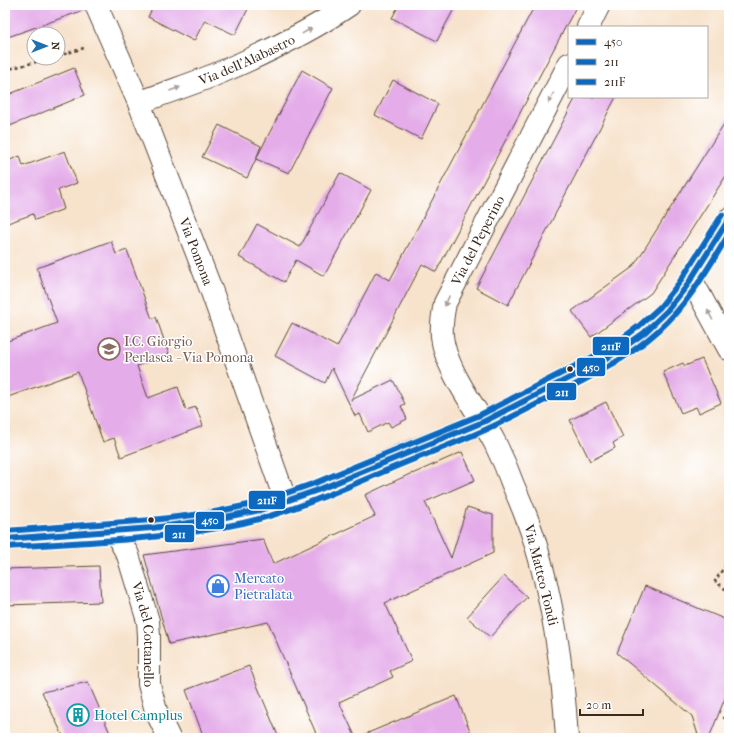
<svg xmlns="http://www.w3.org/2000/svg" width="734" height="743" viewBox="0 0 734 743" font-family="'IM FELL French Canon',serif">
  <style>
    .building { fill: #e4ace9 }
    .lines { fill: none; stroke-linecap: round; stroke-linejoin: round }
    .minor-casing { stroke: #574638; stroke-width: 24 }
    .path { stroke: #574638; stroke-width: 2.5; stroke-dasharray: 3 3; stroke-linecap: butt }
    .minor { stroke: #fff; stroke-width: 22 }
    .bus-1-casing { stroke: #fff; stroke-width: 9 }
    .bus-2-casing { stroke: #fff; stroke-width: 9 }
    .bus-3-casing { stroke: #fff; stroke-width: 9 }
    .bus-1 { stroke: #0c69bf; stroke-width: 6 }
    .bus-2 { stroke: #0c69bf; stroke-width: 6 }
    .bus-3 { stroke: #0c69bf; stroke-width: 6 }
    .oneway { fill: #a79f9a }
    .bus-dot { fill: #3b2a1e; stroke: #fff; stroke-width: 1.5 }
    .labels { text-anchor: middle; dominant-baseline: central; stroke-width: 3; stroke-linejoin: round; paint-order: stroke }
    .street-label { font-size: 14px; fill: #3b2a1e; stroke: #fff }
    .education-label { font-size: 14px; fill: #785e54; stroke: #fff; text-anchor: start }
    .shop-label { font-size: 14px; fill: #366cbe; stroke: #fff; text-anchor: start }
    .culture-label { font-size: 14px; fill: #0d838f; stroke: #fff; text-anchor: start }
    .line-badge { stroke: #fff; stroke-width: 1.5 }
    .badge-label { font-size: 11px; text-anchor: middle; font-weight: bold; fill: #fff }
  </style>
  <rect width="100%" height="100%" fill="#fff"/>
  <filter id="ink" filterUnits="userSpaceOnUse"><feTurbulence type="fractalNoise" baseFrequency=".025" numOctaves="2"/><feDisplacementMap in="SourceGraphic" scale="8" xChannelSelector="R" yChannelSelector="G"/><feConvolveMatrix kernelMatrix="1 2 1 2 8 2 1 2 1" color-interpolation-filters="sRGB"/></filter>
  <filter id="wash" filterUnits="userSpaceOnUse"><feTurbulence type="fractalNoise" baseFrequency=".012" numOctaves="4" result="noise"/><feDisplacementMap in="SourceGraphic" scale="16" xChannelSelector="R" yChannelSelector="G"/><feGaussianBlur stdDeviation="0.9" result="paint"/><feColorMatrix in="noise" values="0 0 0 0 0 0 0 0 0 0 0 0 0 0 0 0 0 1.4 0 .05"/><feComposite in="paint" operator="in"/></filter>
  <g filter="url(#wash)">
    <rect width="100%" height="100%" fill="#f7e2cb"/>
    <g id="blocks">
      <path class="building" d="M5 5H84V10L5 38Z
        M154 5H250L235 35 205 20 194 41 148 17Z
        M399 5H456L437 41 392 18Z
        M535 5H577L436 272 422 264 351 400 393 380 405 404 401 406 407 419 391 427 388 422 368 432 360 414 355 416 332 368 325 383 275 356 292 323 337 347 376 272 390 280Z
        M74 68 85 95 5 128V96Z
        M302 70 333 88 289 173 256 159 247 178 202 157 219 125 261 146 256 159Z
        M393 80 438 104 421 139 375 115Z
        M576 97H616L508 305 476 288Z
        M729 116V171L651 293 591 337 572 311 633 267Z
        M65 151 77 183 58 190 64 209 35 220 33 214 5 224V162L20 156 23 166Z
        M340 173 371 190 324 276 296 260 284 282 239 257 257 224 300 247Z
        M111 241 116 254 127 250 152 319 156 317 169 354 137 366 148 398 178 387 186 410 196 407 203 426 121 457 114 438 103 442 78 372 5 398V342L57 323 37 268Z
        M702 359 721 403 699 413 696 407 681 413 663 372 683 363 685 366Z
        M606 402 623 437 613 443 615 448 590 461 570 420Z
        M462 452 475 480 425 502 451 558 467 507 493 515V553L385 603 412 661 390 671 393 677 339 702 356 738 456 696 473 738H318L268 622 169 644 144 555 263 539 273 564 375 516 365 495 412 473V474Z
        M99 566 101 602 5 605V569Z
        M504 576 527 597 490 637 467 617Z
        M645 586 729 621V688L709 738H699L692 716 617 653Z
        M249 666 279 738H204L186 690Z
        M88 682 112 738H64L42 692Z"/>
    </g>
  </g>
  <g filter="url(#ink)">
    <use href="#blocks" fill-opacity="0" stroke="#574638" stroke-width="1"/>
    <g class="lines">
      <g class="minor-casing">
        <g id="minor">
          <path id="s1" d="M96 5 139 103 212 292 286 502"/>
          <path d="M588 27 599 5"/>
          <path id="s2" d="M139 103C166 92 193 84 219 73 264 54 308 33 349 5"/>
          <path d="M691 279 729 349"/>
          <path id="s3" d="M115 532 128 555 148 621 149 636V684L156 711 169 738"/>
          <path d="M5 539C83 534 163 531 240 515 293 504 344 479 395 458 424 446 454 435 483 422 508 410 532 397 557 385 591 367 626 350 655 323 686 295 706 255 729 219"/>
          <path id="s4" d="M567 738C563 671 554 603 534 539 528 520 521 503 513 485 508 471 502 457 495 443 479 412 445 370 442 336 441 325 443 313 445 303L569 64"/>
        </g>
      </g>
      <path class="path" d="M58 56 84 48
        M5 70 51 58
        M729 560 715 581 729 592
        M723 718 729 716
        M695 738 697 733"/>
      <use href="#minor" class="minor"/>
      <g class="bus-1-casing">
        <path id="bus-1" d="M5 539 152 528 211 520 260 510 318 490 483 422 595 365 620 350 644 333 666 312 686 287 729 219"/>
      </g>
      <g class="bus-2-casing">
        <path id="bus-2" d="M5 547C85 542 165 540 243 523 296 511 346 487 397 466 426 454 456 443 485 430 507 420 529 408 551 397 589 378 627 359 659 330 689 303 708 268 729 234"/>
      </g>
      <g class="bus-3-casing">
        <path id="bus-3" d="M5 531 152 520 210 513 258 503 315 483 480 415 591 358 616 343 639 326 660 307 679 283 722 215"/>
      </g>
      <use href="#bus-1" class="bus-1"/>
      <use href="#bus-2" class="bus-2"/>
      <use href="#bus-3" class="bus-3"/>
    </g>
    <defs><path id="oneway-solid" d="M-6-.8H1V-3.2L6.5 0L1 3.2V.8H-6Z"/></defs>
    <g class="oneway">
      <use href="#oneway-solid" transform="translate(307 31) rotate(-29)"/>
      <use href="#oneway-solid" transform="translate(175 89) rotate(-20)"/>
      <use href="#oneway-solid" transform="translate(551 98) rotate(117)"/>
      <use href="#oneway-solid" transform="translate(447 301) rotate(113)"/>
      <use href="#oneway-solid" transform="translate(710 315) rotate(-118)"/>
    </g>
  </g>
  <defs>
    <g id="school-ring" transform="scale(1.15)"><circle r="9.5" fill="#fff" stroke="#8d6e63" stroke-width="1.5"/><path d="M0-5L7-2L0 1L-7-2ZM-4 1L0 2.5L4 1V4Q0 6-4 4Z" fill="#8d6e63"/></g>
    <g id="shop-ring" transform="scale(1.15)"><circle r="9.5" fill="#fff" stroke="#3f7fe0" stroke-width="1.5"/><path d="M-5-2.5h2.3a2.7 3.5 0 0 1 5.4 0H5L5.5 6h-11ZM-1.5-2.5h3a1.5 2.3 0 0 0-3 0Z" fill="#3f7fe0"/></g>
    <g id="building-ring" transform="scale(1.15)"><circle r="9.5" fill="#fff" stroke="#0f9aa8" stroke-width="1.5"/><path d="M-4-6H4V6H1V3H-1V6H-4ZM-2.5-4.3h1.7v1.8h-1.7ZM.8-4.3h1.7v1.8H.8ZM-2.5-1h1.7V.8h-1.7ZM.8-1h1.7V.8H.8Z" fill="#0f9aa8"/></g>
  </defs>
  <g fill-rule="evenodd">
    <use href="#school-ring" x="109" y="349"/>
    <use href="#shop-ring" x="218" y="586"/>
    <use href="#building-ring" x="78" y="715"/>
  </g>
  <g class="bus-dot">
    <circle cx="570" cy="369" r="3.5"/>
    <circle cx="151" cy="520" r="3.5"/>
  </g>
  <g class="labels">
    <g class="street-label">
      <text stroke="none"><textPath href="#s2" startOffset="116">Via dell'Alabastro</textPath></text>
      <text stroke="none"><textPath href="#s4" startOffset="530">Via del Peperino</textPath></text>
      <text stroke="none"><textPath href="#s1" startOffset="266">Via Pomona</textPath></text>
      <text transform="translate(541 575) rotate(76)">Via Matteo Tondi</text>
      <text stroke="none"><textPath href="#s3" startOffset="108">Via del Cottanello</textPath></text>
    </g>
    <g class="education-label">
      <text x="124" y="341">I.C. Giorgio<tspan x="124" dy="16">Perlasca - Via Pomona</tspan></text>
    </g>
    <g class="shop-label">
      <text x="234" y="578">Mercato<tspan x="234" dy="16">Pietralata</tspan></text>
    </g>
    <g class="culture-label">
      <text x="94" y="715">Hotel Camplus</text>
    </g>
  </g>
  <g class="line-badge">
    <rect x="592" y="336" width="38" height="20" rx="4" fill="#0c69bf"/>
    <rect x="576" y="357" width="30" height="20" rx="4" fill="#0c69bf"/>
    <rect x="546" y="382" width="31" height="19" rx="4" fill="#0c69bf"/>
    <rect x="248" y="490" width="38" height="20" rx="4" fill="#0c69bf"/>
    <rect x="195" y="511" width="30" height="19" rx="4" fill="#0c69bf"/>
    <rect x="164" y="524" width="31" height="19" rx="4" fill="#0c69bf"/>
  </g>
  <g class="badge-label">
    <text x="611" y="350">211F</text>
    <text x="591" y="371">450</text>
    <text x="562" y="396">211</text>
    <text x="267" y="504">211F</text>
    <text x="210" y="524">450</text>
    <text x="179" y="538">211</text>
  </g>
  <rect width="734" height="743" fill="none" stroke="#fff" stroke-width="20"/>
  <rect x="568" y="26" width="140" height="72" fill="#ffffff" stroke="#b1aaa5"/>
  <rect x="576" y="39" width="20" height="6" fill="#0c69bf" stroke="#b1aaa5"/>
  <text x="604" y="46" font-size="12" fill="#3b2a1e">450</text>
  <rect x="576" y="59" width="20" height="6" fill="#0c69bf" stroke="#b1aaa5"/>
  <text x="604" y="66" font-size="12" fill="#3b2a1e">211</text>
  <rect x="576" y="79" width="20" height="6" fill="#0c69bf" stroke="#b1aaa5"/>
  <text x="604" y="86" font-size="12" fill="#3b2a1e">211F</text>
  <g transform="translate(46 46) rotate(90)"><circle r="19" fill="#ffffff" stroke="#b1aaa5"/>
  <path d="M0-3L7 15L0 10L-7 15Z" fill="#1f6fb2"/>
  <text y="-6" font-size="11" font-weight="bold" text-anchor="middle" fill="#3b2a1e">N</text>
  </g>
  <path d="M580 709v6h63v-6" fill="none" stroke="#3b2a1e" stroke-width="2"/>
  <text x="586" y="709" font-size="12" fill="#3b2a1e" stroke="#ffffff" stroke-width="3" paint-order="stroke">20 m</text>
</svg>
